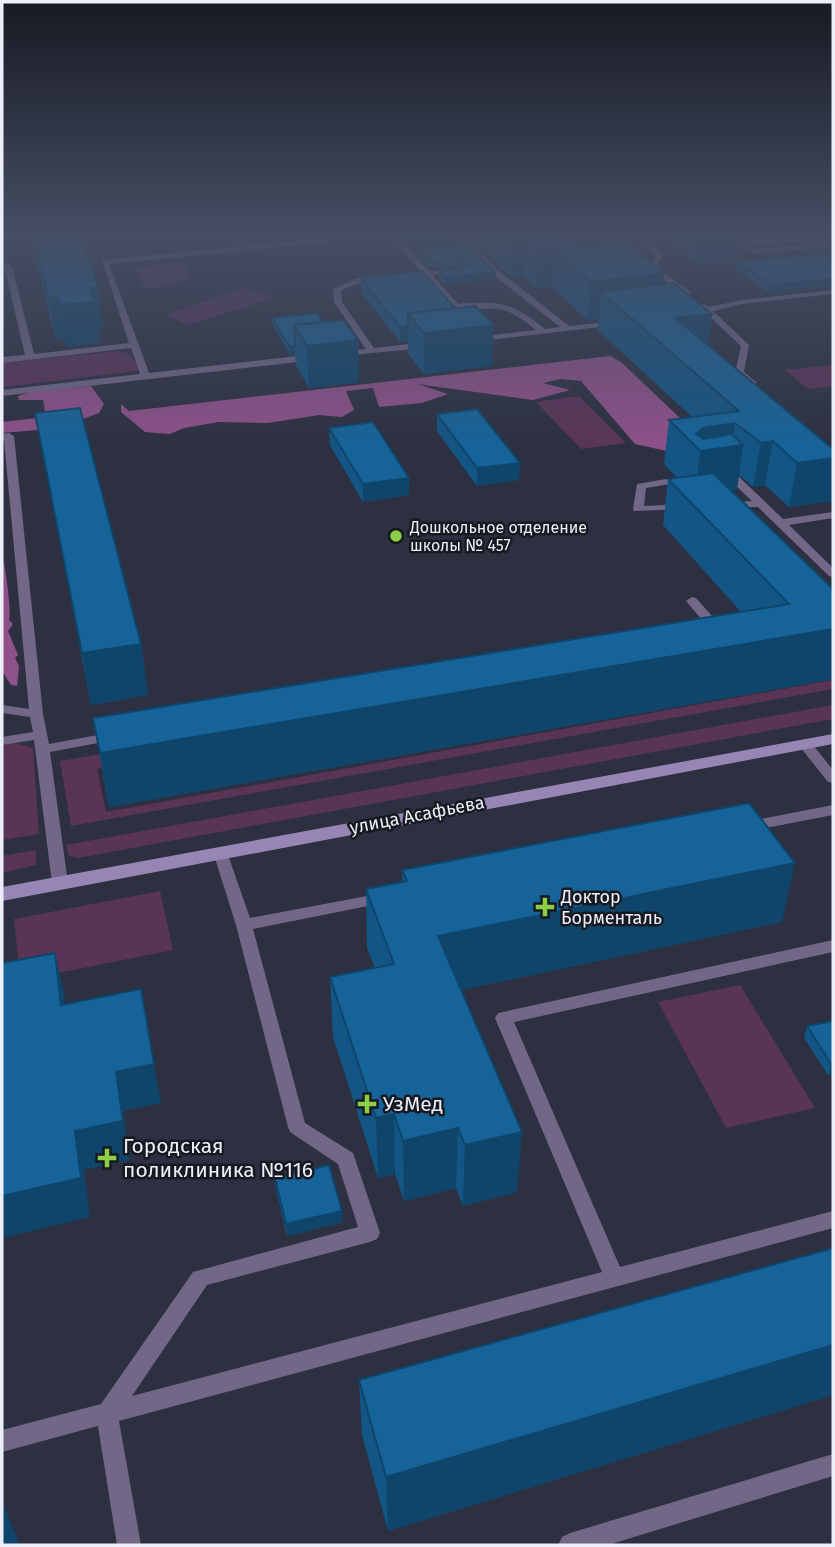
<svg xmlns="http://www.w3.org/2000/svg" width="835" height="1547" viewBox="0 0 835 1547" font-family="'Fira Sans',sans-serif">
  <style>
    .green { fill: #5a3457 }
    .forest { fill: #8e5189 }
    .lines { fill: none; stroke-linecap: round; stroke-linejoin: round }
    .lane { fill: #726786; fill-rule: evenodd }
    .secondary { fill: #9785b6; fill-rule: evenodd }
    .wall { fill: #135584 }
    .shaded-wall { fill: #0f456b }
    .building { fill: #166399; stroke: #0f456b; stroke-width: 2 }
    .poi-dot { fill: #8cce45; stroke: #171920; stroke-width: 2.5 }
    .labels { text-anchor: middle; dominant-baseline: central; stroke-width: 5; stroke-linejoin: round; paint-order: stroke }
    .far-poi-label { font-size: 16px; fill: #eceffa; stroke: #171920; text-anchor: start }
    .street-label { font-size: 18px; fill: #eceffa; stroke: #171920 }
    .poi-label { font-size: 18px; fill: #eceffa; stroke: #171920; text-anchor: start }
    .near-poi-label { font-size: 21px; fill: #eceffa; stroke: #171920; text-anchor: start }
  </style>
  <rect width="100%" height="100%" fill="#2c3040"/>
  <path class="green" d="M185 263 191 278 160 288 144 287 135 268Z
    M244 288 274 298 187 325 164 315Z
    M119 351 130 354 138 368 136 371 2 387V363Z
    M833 365V386L808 389 785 370Z
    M579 396 626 443 581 449 536 402Z
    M833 680V689L71 826 60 761 154 745 157 758 97 769 106 812Z
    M833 705V719L78 858 69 856 66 845Z
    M14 743 33 748 39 834 2 840V745Z
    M36 850V865L2 873V856Z
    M160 891 173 950 58 973 21 984 14 919Z
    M740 985 815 1108 726 1128 658 1002Z"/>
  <path class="forest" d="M734 234H819L825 237V240L801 245C786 236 765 248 749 243 744 241 738 237 734 234Z
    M610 356 621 362 719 455 698 458 635 444 581 381 561 379 543 383 570 390 533 400 417 384 448 394 422 403 379 407 373 388 346 391 354 410 342 417 319 415 268 423 219 422 184 428 170 434 145 432 121 412V404L129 411Z
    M91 386 104 404 99 413 59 428 2 433V422L46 417 43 400H19L18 396 31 392Z
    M2 555C5 563 12 613 9 620L13 624 8 631 18 655 15 658 19 666 17 686 11 685 2 671Z"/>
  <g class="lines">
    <path class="lane" d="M370 234H396L429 271 461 269 462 271 432 275 458 304C498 300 514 303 545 329L560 327 487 270 454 234H462L493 266 569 326 617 321 621 323 617 325 471 342V338L474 337 536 330C497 298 496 312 453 309L425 276 405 277V273L421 272 390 236 109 264 149 373 315 354 319 357 315 360 2 396V390L140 374 131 348 2 363V357L25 355 5 269H2V265L8 264 12 266 34 354 129 343 102 260Z
      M564 234H587L557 238 554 241 546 237Z
      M631 234H638L664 254 656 267 690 292V296H684L650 269H643V265H650L657 256Z
      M721 234H729L755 249 833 243V247L754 253Z
      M378 277H381V281L360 283 341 290 342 302 374 348 426 342 430 345 426 348 339 356V352L366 349 334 302 333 289 356 279Z
      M833 290V294L742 304 713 311 749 345 744 372 757 383 752 386 735 373 741 346 706 313 690 316 686 314 701 309 699 306 703 304 709 307 742 300Z
      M9 433 14 436 43 714 49 744 114 732 121 736 114 740 50 752 68 883 65 887H55L52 883 34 740 2 745V737L33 732 30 717 2 713V705L29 709 4 440H2V434Z
      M728 469 732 470 783 519 833 512V518L789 525 833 568V577L829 576 758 507 724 508V504L728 503 752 501 721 472Z
      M672 478 676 479V483L646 488 644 506 683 504 687 505V509L634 511 633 509 637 484Z
      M692 597 696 598 721 626 723 629 721 632H709L708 627 686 601Z
      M804 739 809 740 833 770V783L828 782 797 743Z
      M833 805V815L746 832 739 827 746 822Z
      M220 847 227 852 250 918 383 893 389 894 391 898 389 902 383 903 253 929 305 1123 353 1153 380 1233 377 1239 370 1242 207 1285 132 1396 602 1272 495 1018 498 1013 833 940V952L514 1022 620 1267 833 1211V1228L119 1421 141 1545H117L98 1426 2 1452V1430L101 1404 193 1272 358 1227 338 1164 290 1132 288 1127 236 925 213 852Z
      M833 1454V1476L608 1545H558L562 1537 570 1533Z"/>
    <path class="secondary" d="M833 734V744L2 901V887Z"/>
  </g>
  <path class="wall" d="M31 234H80L98 288 103 329H98L100 343 67 347 65 339 56 340 33 248Z
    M400 234H460V244L412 249Z
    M472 234H561L577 248 664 273 663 284 712 314 708 346 833 449V501L789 507 765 485 753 487 739 475 737 489 732 490 833 679 109 807 93 718 741 612 663 525 668 479 677 478 664 464 669 420 692 417 598 330 599 319 588 321 552 287 536 288 524 276 512 277 472 241Z
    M658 234H739L735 260 697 264Z
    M468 246 495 272V279L445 285 439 278V271L464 267 430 268 420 258 421 251Z
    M824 253 770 293 736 269 737 262Z
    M360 277 492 366 424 374 408 353V342H400L361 292Z
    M272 318 323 322 358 340 359 382 309 388 296 365 295 354 290 355 273 325Z
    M35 413 141 644 148 695 91 705Z
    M437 414 519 480 477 486 437 431Z
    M329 428 409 478V495L363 502 330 445Z
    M402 870 782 922 461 990 517 1192 463 1206 456 1188 404 1201 395 1174 378 1178 333 1037 330 977 375 968 367 948 366 889 402 882Z
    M833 1021V1074L828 1075 804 1038 807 1026Z
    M275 1178 343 1222 287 1236 276 1189Z
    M833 1248V1395L388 1531 362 1435 359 1380Z"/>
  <path class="shaded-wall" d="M412 234H460V244L412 249Z
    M701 234H739L735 260 697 264Z
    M525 239 524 276 512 277 513 241Z
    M577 247 554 250 552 287 536 288 538 251Z
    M495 272V279L445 285V277Z
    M664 273 660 312 601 292 599 319 588 321 591 282Z
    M833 279V286L770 293 771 285Z
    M90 288H98L103 329H98L100 343 67 347 60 305Z
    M58 297 65 339 56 340 49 298Z
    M712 314 707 353 675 318Z
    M494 325 492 366 424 374V333Z
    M408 326V342H400V327Z
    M358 340 359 382 309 388 307 346Z
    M295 346V354L290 355V347Z
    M735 423 732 447 743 445 737 489 695 496 700 451 696 434 703 428Z
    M773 441 765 485 753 487 761 443Z
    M833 458V501L789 507 797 463Z
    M520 463 519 480 477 486V468Z
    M409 478V495L363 502V484Z
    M833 629V679L109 807 100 753Z
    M141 644 148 695 91 705 82 653Z
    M795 863 782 922 437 995 438 936Z
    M55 953 64 991 70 1044 61 1005Z
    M154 1064 161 1103 123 1111 130 1160 84 1170 90 1217 2 1238V1196L75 1131 116 1072Z
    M831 1064H833V1074L828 1075Z
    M394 1114 395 1174 378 1178 376 1118Z
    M458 1128 456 1188 404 1201 403 1141Z
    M522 1132 517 1192 463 1206 465 1145Z
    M342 1211 343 1222 287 1236 286 1224Z
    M833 1345V1395L388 1531 386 1477Z
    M2 1500 18 1541V1545H2Z"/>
  <path class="building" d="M33 234H80L98 288H90L94 302 60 305 58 297 49 298Z
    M505 234H561L577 247 538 251 525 239 513 241Z
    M627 243 664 273 591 282 554 250Z
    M468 246 495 272 445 277 439 271 464 267 470 264 469 260 430 261 421 251Z
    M824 253 833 259V279L771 285 737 262Z
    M422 271 455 308 408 313V326L400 327 360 277Z
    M674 283 712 314 675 318 833 449V458L797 463 773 441 761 443 735 423 703 428 696 434 704 439 732 434 743 445 700 451 669 420 739 411 601 292Z
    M475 306 494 325 424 333 408 313Z
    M317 313 323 322 294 325 295 346 290 347 272 318Z
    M343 320 358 340 307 346 294 325Z
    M80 408 141 644 82 653 35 413Z
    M477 409 520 463 477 468 437 414Z
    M373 422 409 478 363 484 329 428Z
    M713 473 833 589V629L100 753 93 718 789 604 668 479Z
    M749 803 795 863 438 936 522 1132 465 1145 458 1128 403 1141 394 1114 376 1118 330 977 394 964 366 889 407 881 402 870Z
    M55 953 61 1005 141 989 154 1064 116 1072 123 1121 75 1131 81 1178 2 1196V963Z
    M833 1021V1064H831L807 1026Z
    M329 1165 342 1211 286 1224 275 1178Z
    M833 1248V1345L386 1477 359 1380Z"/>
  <linearGradient id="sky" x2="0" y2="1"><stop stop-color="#181a23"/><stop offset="0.52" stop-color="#454e64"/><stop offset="1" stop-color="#454e64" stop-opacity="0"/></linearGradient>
  <rect width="835" height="450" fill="url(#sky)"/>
  <g class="poi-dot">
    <circle cx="396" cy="536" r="7"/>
    <path d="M541.5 896.5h7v7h7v7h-7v7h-7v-7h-7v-7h7z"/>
    <path d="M363.5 1093.5h7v7h7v7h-7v7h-7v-7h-7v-7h7z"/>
    <path d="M103.5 1147.5h7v7h7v7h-7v7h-7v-7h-7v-7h7z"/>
  </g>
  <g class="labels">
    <g class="far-poi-label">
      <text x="410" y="527">Дошкольное отделение<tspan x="410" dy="18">школы № 457</tspan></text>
    </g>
    <g class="street-label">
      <text transform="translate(417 815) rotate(-11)">улица Асафьева</text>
    </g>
    <g class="poi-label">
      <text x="561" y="897">Доктор<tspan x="561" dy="21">Борменталь</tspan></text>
    </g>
    <g class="near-poi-label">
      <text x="383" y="1104">УзМед</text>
      <text x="123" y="1146">Городская<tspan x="123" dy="24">поликлиника №116</tspan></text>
    </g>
  </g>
  <rect width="835" height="1547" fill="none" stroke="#eceffa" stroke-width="7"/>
</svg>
